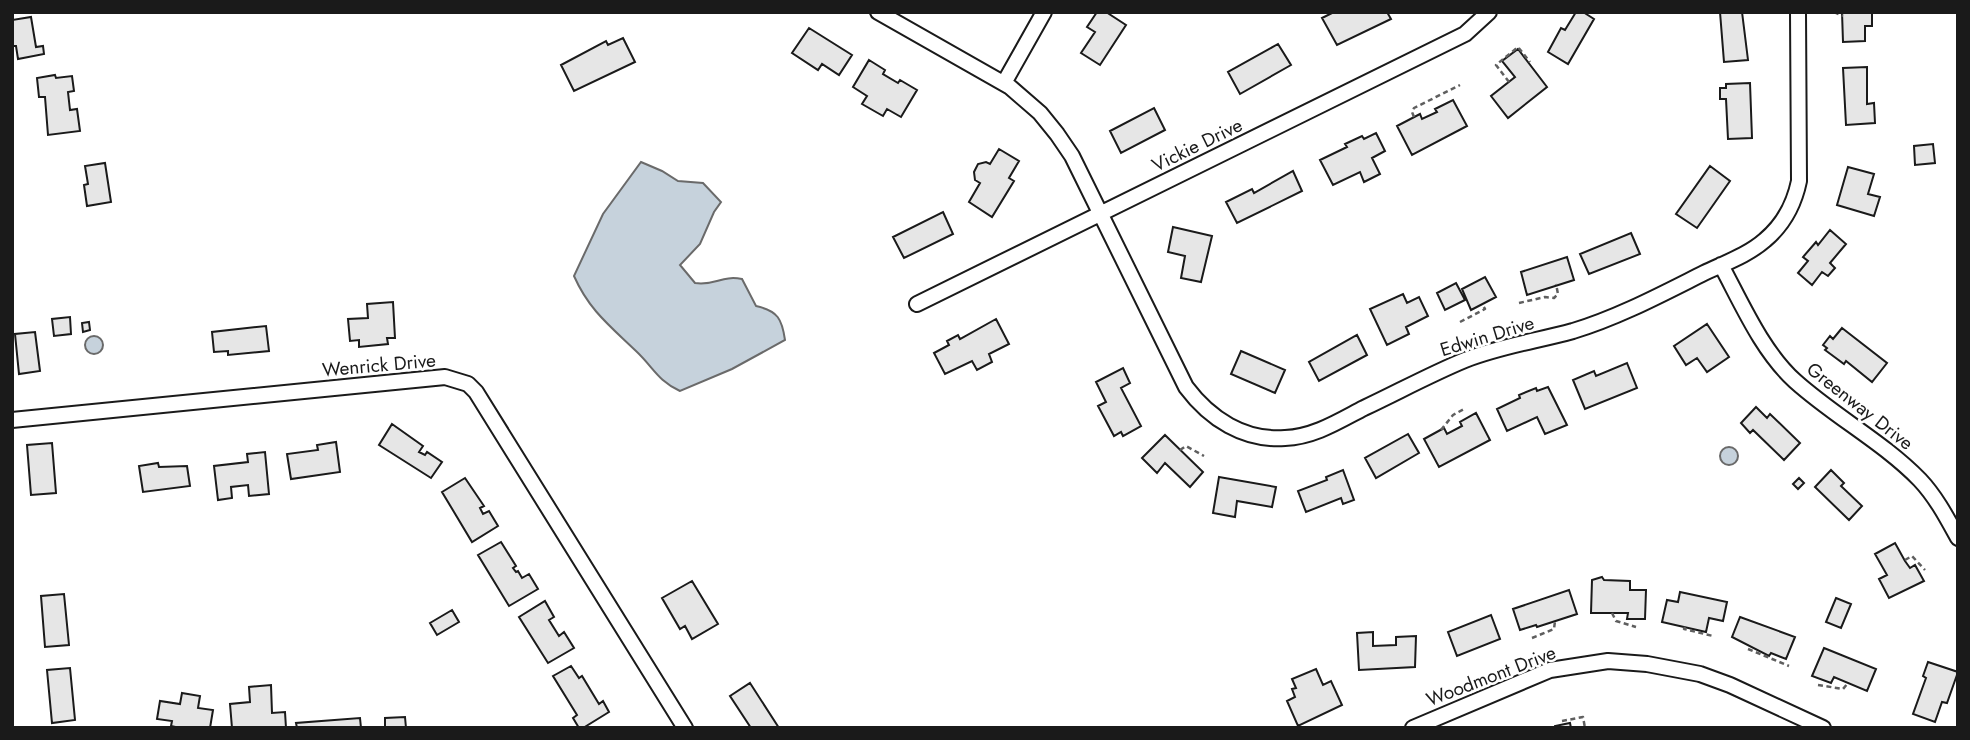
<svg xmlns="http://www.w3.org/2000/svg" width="1970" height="740" viewBox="0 0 1970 740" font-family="Jost,sans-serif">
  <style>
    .water { fill: #c6d2dc; stroke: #6a6a6a; stroke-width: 2 }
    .building { fill: #e6e6e6; stroke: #1a1a1a; stroke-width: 2 }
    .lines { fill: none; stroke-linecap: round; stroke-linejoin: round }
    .street-casing { stroke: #1a1a1a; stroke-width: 18 }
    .path { stroke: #5f5f5f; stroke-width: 2.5; stroke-dasharray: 5 3.5; stroke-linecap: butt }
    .street { stroke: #fff; stroke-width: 14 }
    .labels { text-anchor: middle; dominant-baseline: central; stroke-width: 5; stroke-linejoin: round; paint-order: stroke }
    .street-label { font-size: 19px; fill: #1a1a1a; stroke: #fff }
  </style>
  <rect width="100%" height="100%" fill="#fff"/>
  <path class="water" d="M641 162 662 171 678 181 703 183 721 202 714 212 700 244 680 265 695 283C716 286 721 275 742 279L756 306C778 311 782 319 785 340L732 369 680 391C657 380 654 368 636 351 610 326 589 310 574 276L603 214Z
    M85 345a9 9 0 1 1 18 0a9 9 0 1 1-18 0Z
    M1720 456a9 9 0 1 1 18 0a9 9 0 1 1-18 0Z"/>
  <path class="building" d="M1097 12H1106L1126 25 1100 65 1081 53 1095 32 1087 27Z
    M1334 12H1387L1391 19 1337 45 1322 18Z
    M1576 12H1583L1594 19 1568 64 1548 52 1561 28 1565 30Z
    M1720 12H1742L1748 60 1724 62Z
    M1842 12H1872V26H1865V41L1843 42Z
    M31 17 36 47 43 46 44 54 18 59 16 46H13L12 44V20Z
    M809 28 852 55 839 75 822 64 818 70 792 53Z
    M623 38 635 62 574 91 561 65 606 41 608 45Z
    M1278 44 1291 65 1240 94 1228 72Z
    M1518 49 1547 87 1508 118 1491 96 1515 77 1502 61Z
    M869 60 885 70 883 74 898 83 900 80 917 90 901 117 887 109 883 116 862 104 867 96 853 87Z
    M1867 67V104L1874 103 1875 123 1846 125 1843 68Z
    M55 75 56 78 72 76 74 91 68 92 70 110 77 109 80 131 48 135 45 97H39L37 78Z
    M1750 83 1752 138 1728 139 1726 99H1720V88H1726V84Z
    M1453 100 1467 126 1412 155 1397 126 1420 114 1422 119 1437 112 1435 109Z
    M1154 108 1165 130 1121 153 1110 131Z
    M1376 133 1385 151 1372 158 1380 174 1364 182 1360 172 1333 185 1320 160 1347 147 1345 144 1362 136 1364 139Z
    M1933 144 1935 163 1915 165 1914 146Z
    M999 149 1019 161 1009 178 1014 181 992 217 969 202 980 183 975 180 974 172 978 164 986 162 990 164Z
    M105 163 111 202 87 206 84 185 88 184 85 166Z
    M1710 166 1730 181 1697 228 1676 214Z
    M1848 167 1874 174 1868 194 1880 197 1874 216 1837 205Z
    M1293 171 1302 191 1237 223 1226 202 1252 189 1254 193Z
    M943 212 953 234 904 258 893 237Z
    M1173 227 1212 236 1201 282 1181 278 1185 256 1168 252Z
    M1830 230 1846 244 1830 263 1835 268 1828 276 1822 272 1812 285 1798 273 1808 261 1803 257 1816 242 1818 245Z
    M1631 233 1640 254 1589 274 1580 254Z
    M1567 257 1574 280 1527 295 1521 272Z
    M1485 277 1496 297 1471 310 1462 289Z
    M1456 283 1465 300 1445 310 1437 293Z
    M1403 294 1407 303 1419 297 1428 316 1406 327 1409 334 1387 345 1370 309Z
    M393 302 395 338H387L388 344 359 347V340L350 341 348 319 368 318 367 304Z
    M70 317 71 334 54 336 52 319Z
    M996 319 1009 344 989 354 992 362 977 370 972 361 945 374 934 353 949 345 947 341 958 335 960 339Z
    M89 322 90 330 83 332 82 323Z
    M1707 324 1729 357 1707 372 1697 358 1686 365 1674 346Z
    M266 326 269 351 228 355V351L214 352 212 332Z
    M1842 328 1887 363 1872 382 1846 361 1844 364 1825 350 1827 348 1823 345 1830 336 1833 339Z
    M35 332 40 371 19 374 15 334Z
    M1357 335 1367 355 1319 381 1309 362Z
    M1241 351 1285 370 1275 393 1231 374Z
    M1627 363 1637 388 1585 409 1573 380 1594 371 1596 376Z
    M1123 368 1130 383 1121 388 1141 426 1123 436 1121 432 1114 436 1098 406 1106 402 1096 382Z
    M1548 387 1567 425 1545 434 1537 417 1507 431 1497 409 1520 398 1519 395 1536 388 1537 391Z
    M1756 407 1767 418 1770 414 1800 443 1784 460 1753 430 1750 433 1741 423Z
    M1476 413 1490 440 1439 467 1424 439 1444 428 1447 434 1462 426 1460 422Z
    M392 424 423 446 419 452 425 455 427 452 442 462 431 478 379 445Z
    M1408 434 1419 453 1376 478 1365 458Z
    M1165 435 1203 472 1190 487 1165 463 1157 473 1142 458Z
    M336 442 340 472 291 479 287 454 318 450 317 445Z
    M52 443 56 493 31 495 27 445Z
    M265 452 269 494 249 496 248 485 231 487 232 498 218 500 214 466 248 462 247 454Z
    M158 463 159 467 187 466 190 486 143 492 139 466Z
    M1343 470 1354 500 1343 504 1341 498 1306 512 1298 491 1327 480 1326 477Z
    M1831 470 1844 483 1841 486 1862 506 1849 520 1815 487Z
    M1219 477 1276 487 1272 507 1237 501 1235 517 1213 513Z
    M465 478 484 506 480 508 483 514 489 511 498 526 472 542 442 492Z
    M1799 478 1804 483 1798 489 1793 484Z
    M501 542 516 566 513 568 516 572 518 571 522 578 529 574 538 589 509 606 478 555Z
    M1895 543 1905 561 1910 568 1915 565 1924 581 1889 598 1879 579 1887 575 1875 554Z
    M1602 577 1604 580 1630 581V590H1646L1645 619H1627L1628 613H1591L1592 580Z
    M692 581 718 624 692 639 685 626 680 629 662 598Z
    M1569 590 1577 614 1537 627 1536 625 1520 630 1513 609Z
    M1680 592 1727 602 1723 621 1709 618 1706 632 1662 622 1667 600 1678 602Z
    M64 594 69 645 45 647 41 596Z
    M1836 598 1851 604 1841 628 1826 622Z
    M545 601 554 617 549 620 559 636 564 632 574 648 548 663 519 617Z
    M452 610 459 622 437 635 430 623Z
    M1491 615 1500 639 1457 656 1448 632Z
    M1740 617 1795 637 1786 659 1771 653 1769 656 1732 637Z
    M1373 632V646L1396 645V637L1416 636 1415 667 1359 670 1357 633Z
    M1824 648 1876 669 1867 691 1834 677 1831 683 1812 676Z
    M1928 662 1958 672 1947 703 1942 702 1935 722 1913 714 1926 678 1923 676Z
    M571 666 579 678 582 676 599 704 603 701 609 712 583 728H579L573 718 577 715 553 676Z
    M70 668 75 720 52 723 47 670Z
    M1316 669 1323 685 1331 681 1342 705 1298 726 1287 701 1295 697 1292 689 1296 688 1292 679Z
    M750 683 779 728H751L730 696Z
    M271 685 272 713 285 712 286 728H232L230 704 250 702 249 687Z
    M182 693 200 696 198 708 213 710 210 728H180L171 726 172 721 157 719 160 701 180 704Z
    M405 717 406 728H385V718Z
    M360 718 361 728H297L296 723Z
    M1570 723 1571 728H1555V726Z"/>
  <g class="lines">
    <g class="street-casing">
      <path id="street" d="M878 12 1010 87 1040 113 1057 134 1072 156 1186 387C1210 419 1244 441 1285 438 1314 437 1339 421 1364 408 1398 392 1431 374 1465 360 1500 346 1537 341 1573 331 1619 317 1662 294 1704 273 1725 263 1748 255 1765 240 1784 224 1794 205 1799 181L1798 12
        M1004 83 1044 12
        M1721 265C1742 304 1762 351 1795 381 1835 417 1883 442 1920 480 1936 497 1947 518 1958 538
        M917 304 1465 34 1489 12
        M12 420 445 377 468 384 476 392 685 728
        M1413 728 1550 670 1608 661 1647 664 1700 674 1730 685 1823 728"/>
    </g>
    <path class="path" d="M1834 12 1843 16
      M1509 82 1496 65 1518 47 1530 62
      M1414 117 1412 112 1414 108 1460 85
      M1519 303 1545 297 1554 298 1558 294 1556 284
      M1460 322 1485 309 1482 304
      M1441 430 1453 415 1464 409
      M1180 450 1186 446 1204 456
      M1905 560 1912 556 1925 570
      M1612 613 1616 621 1636 627
      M1685 627 1684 629 1713 636
      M1532 638 1554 629 1555 621
      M1748 649 1789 666
      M1818 685 1843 689 1848 683
      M1562 721 1583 717 1585 728"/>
    <use href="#street" class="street"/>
  </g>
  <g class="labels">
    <g class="street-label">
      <text transform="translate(1197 145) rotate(-26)">Vickie Drive</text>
      <text transform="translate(1487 336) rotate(-17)">Edwin Drive</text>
      <text transform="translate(379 365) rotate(-5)">Wenrick Drive</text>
      <text transform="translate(1860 406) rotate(38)">Greenway Drive</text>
      <text transform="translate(1491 676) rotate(-21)">Woodmont Drive</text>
    </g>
  </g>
  <rect width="1970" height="740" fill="none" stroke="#1a1a1a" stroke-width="28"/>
</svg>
